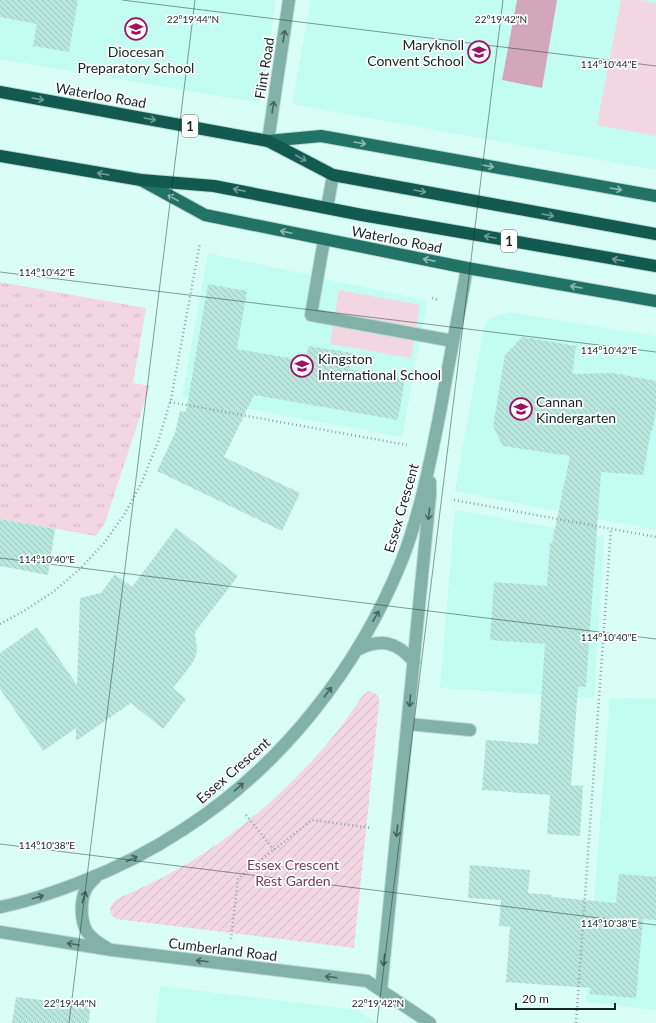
<svg xmlns="http://www.w3.org/2000/svg" width="656" height="1023" viewBox="0 0 656 1023" font-family="Lato,sans-serif">
  <style>
    .built { fill: #c3fcf0 }
    .grass { fill: #f2d7e2 }
    .park { fill: url(#park-tufts) }
    .garden { fill: url(#garden-furrows) }
    .water { fill: #d2a7b9 }
    .building { fill: url(#building-back-hatch) }
    .lines { fill: none; stroke-linecap: round; stroke-linejoin: round }
    .lane-casing { stroke: #b9dbd4; stroke-width: 14 }
    .street-casing { stroke: #b9dbd4; stroke-width: 14 }
    .primary-casing { stroke: #b9dbd4; stroke-width: 14 }
    .highway-casing { stroke: #b9dbd4; stroke-width: 14 }
    .path { stroke: #8aa7a1; stroke-width: 2.5; stroke-dasharray: 1 3; stroke-linecap: butt }
    .lane { stroke: #82b1a7; stroke-width: 12 }
    .street { stroke: #82b1a7; stroke-width: 12 }
    .primary { stroke: #227366; stroke-width: 12 }
    .highway { stroke: #12594f; stroke-width: 12 }
    .oneway { stroke: #46655e }
    .oneway2 { stroke: #719b95 }
    .oneway3 { stroke: #90b9b2 }
    .ticks { fill: none; stroke: #142622; stroke-width: 1; stroke-opacity: 0.45 }
    .labels { text-anchor: middle; dominant-baseline: central; stroke-width: 3.5; stroke-linejoin: round; paint-order: stroke }
    .shield { fill: #fff; stroke: #5a6764; stroke-width: 1 }
    .shield-label { font-size: 13px; font-weight: bold; fill: #142622 }
    .poi-label { font-size: 14px; fill: #142622; stroke: #fff; text-anchor: start }
    .street-label { font-size: 14px; fill: #142622; stroke: #fff }
    .park-label { font-size: 14px; fill: #753d57; stroke: #fff }
    .ticks-label { font-size: 10px; text-anchor: middle; fill: #142622; stroke: #fff; stroke-width: 3.5; stroke-linejoin: round; paint-order: stroke }
  </style>
  <defs>
    <pattern id="park-tufts" width="24" height="20" patternUnits="userSpaceOnUse"><rect width="24" height="20" fill="#f2d7e2"/><path d="M3 7l-1-3M5 7V3M7 7l1-3M15 17l-1-3M17 17v-4M19 17l1-3" fill="none" stroke="#cfb8c2"/></pattern>
    <pattern id="garden-furrows" width="10" height="10" patternUnits="userSpaceOnUse"><rect width="10" height="10" fill="#f2d7e2"/><path d="M-1 1l2-2M0 10L10 0M9 11l2-2" fill="none" stroke="#cfb8c2"/></pattern>
    <pattern id="building-back-hatch" width="6" height="6" patternUnits="userSpaceOnUse"><rect width="6" height="6" fill="#b9e7dd"/><path d="M-1 5l2 2M0 0l6 6M5-1l2 2" fill="none" stroke="#9ec6bd"/></pattern>
  </defs>
  <rect width="100%" height="100%" fill="#d9fef6"/>
  <path class="built" d="M0 0H276L260 103 0 59Z
    M311 0H656V170L292 104Z
    M208 253 427 301 402 437 182 397Z
    M509 312 656 336V530L455 491 484 328 491 318Z
    M455 510 604 537 594 698 440 688Z
    M610 698 656 699V1010L586 1002Z
    M160 986 357 1010 376 1023H156Z"/>
  <path class="grass" d="M621 0H640L656 3V136L597 125Z
    M339 290 420 305 411 358 330 344Z"/>
  <path class="park" d="M0 282 146 308 133 383 150 386 105 523 96 536 0 519Z"/>
  <path class="garden" d="M369 691 375 693 379 697V703L354 948 116 919C108 913 109 908 115 900 143 887 172 874 198 857 250 824 296 782 335 734 346 721 354 707 364 694Z"/>
  <path class="water" d="M517 0H557L542 88 502 80Z"/>
  <path class="building" d="M0 0H78L69 52 33 46 37 24 0 17Z
    M208 284 247 291 237 349 306 361 308 346 352 353 349 369 405 378 398 420 254 395 224 457 300 493 282 531 157 471 175 433 180 411 186 412Z
    M522 337 576 346 572 374 613 373 656 381V410L652 431H651L643 475 601 472 586 687H578L571 785 583 786 580 836 547 834 550 795 482 790 486 740 538 744 545 644 490 640 494 582 547 586 550 543H552L570 456 503 446 493 426 505 355Z
    M0 519 55 529 48 575 0 566Z
    M176 528 238 576 195 632 197 650 195 658 191 665 173 688 186 699 163 729 131 703 76 741V728L43 751 0 689V653L37 627 77 685 80 598 101 593 115 574 132 587Z
    M470 865 530 870 528 893 552 895V897L616 903 619 874 656 877V920L643 919 636 998 590 994 591 988 506 982 510 927 499 926 501 900 468 898Z
    M16 997 90 1006 89 1023H12Z"/>
  <g class="lines">
    <g class="lane-casing">
      <path id="lane" d="M327 208 333 175
        M324 240 311 315 453 341
        M408 724 470 730"/>
    </g>
    <g class="street-casing">
      <path id="street" d="M268 141 289 0
        M357 650C380 638 397 641 414 662
        M96 877C93 880 90 883 87 887 80 899 80 920 87 932 92 939 100 944 107 948
        M0 907C27 902 52 893 78 883 115 869 151 851 184 829 282 766 359 667 402 560 421 511 431 458 441 407 449 360 459 314 467 268
        M0 932 112 950 367 981 430 1023
        M381 990 430 495V482"/>
    </g>
    <g class="primary-casing">
      <path id="primary" d="M268 141 321 136 656 196
        M141 180 205 215 467 268 656 301"/>
    </g>
    <g class="highway-casing">
      <path id="highway" d="M0 92 268 141 333 175 656 234
        M0 156 141 180 214 186 362 215 656 266"/>
    </g>
    <path class="path" d="M432 298 438 300
      M170 402 407 445
      M454 500 656 537
      M0 624 24 611 53 592 80 569 104 543 124 515 141 484 158 442 171 399 200 243
      M246 815 274 850
      M231 939 238 878 312 820 372 828
      M576 1023 611 529"/>
    <use href="#lane" class="lane"/>
    <use href="#street" class="street"/>
    <use href="#primary" class="primary"/>
    <use href="#highway" class="highway"/>
  </g>
  <defs><path id="oneway-shaft" d="M-6 0H5M1.5-3L5.5 0L1.5 3" fill="none" stroke-width="1.6" stroke-linecap="round" stroke-linejoin="round"/></defs>
  <g class="oneway">
    <use href="#oneway-shaft" transform="translate(284 36) rotate(-81)"/>
    <use href="#oneway-shaft" transform="translate(273 107) rotate(-81)"/>
    <use href="#oneway-shaft" transform="translate(429 514) rotate(96)"/>
    <use href="#oneway-shaft" transform="translate(376 616) rotate(-60)"/>
    <use href="#oneway-shaft" transform="translate(328 692) rotate(-53)"/>
    <use href="#oneway-shaft" transform="translate(410 701) rotate(95)"/>
    <use href="#oneway-shaft" transform="translate(239 787) rotate(-41)"/>
    <use href="#oneway-shaft" transform="translate(397 831) rotate(96)"/>
    <use href="#oneway-shaft" transform="translate(132 859) rotate(-25)"/>
    <use href="#oneway-shaft" transform="translate(38 897) rotate(-16)"/>
    <use href="#oneway-shaft" transform="translate(84 897) rotate(-73)"/>
    <use href="#oneway-shaft" transform="translate(73 944) rotate(-171)"/>
    <use href="#oneway-shaft" transform="translate(384 960) rotate(96)"/>
    <use href="#oneway-shaft" transform="translate(202 961) rotate(-173)"/>
    <use href="#oneway-shaft" transform="translate(331 977) rotate(-173)"/>
  </g>
  <g class="oneway2">
    <use href="#oneway-shaft" transform="translate(38 99) rotate(10)"/>
    <use href="#oneway-shaft" transform="translate(150 119) rotate(10)"/>
    <use href="#oneway-shaft" transform="translate(301 158) rotate(28)"/>
    <use href="#oneway-shaft" transform="translate(103 174) rotate(-170)"/>
    <use href="#oneway-shaft" transform="translate(239 190) rotate(-169)"/>
    <use href="#oneway-shaft" transform="translate(420 191) rotate(10)"/>
    <use href="#oneway-shaft" transform="translate(548 215) rotate(10)"/>
    <use href="#oneway-shaft" transform="translate(490 237) rotate(-170)"/>
    <use href="#oneway-shaft" transform="translate(618 260) rotate(-170)"/>
  </g>
  <g class="oneway3">
    <use href="#oneway-shaft" transform="translate(360 143) rotate(10)"/>
    <use href="#oneway-shaft" transform="translate(488 166) rotate(10)"/>
    <use href="#oneway-shaft" transform="translate(616 189) rotate(10)"/>
    <use href="#oneway-shaft" transform="translate(173 198) rotate(-151)"/>
    <use href="#oneway-shaft" transform="translate(286 232) rotate(-168)"/>
    <use href="#oneway-shaft" transform="translate(429 260) rotate(-169)"/>
    <use href="#oneway-shaft" transform="translate(576 287) rotate(-170)"/>
  </g>
  <path class="ticks" d="M122 0 656 66M0 272 656 352M0 558 656 639M0 844 656 925M69 1023 195 0M377 1023 503 0"/>
  <defs>
    <g id="school-ring" transform="scale(1.15)"><circle r="9.5" fill="#fff" stroke="#9c1364" stroke-width="1.5"/><path d="M0-5L7-2L0 1L-7-2ZM-4 1L0 2.5L4 1V4Q0 6-4 4Z" fill="#9c1364"/></g>
  </defs>
  <g fill-rule="evenodd">
    <use href="#school-ring" x="136" y="29"/>
    <use href="#school-ring" x="479" y="52"/>
    <use href="#school-ring" x="302" y="366"/>
    <use href="#school-ring" x="521" y="409"/>
  </g>
  <g class="labels">
    <g class="shield">
      <rect x="182" y="115" width="16" height="22" rx="3"/>
      <rect x="501" y="230" width="16" height="22" rx="3"/>
    </g>
    <g class="shield-label">
      <text x="190" y="126">1</text>
      <text x="509" y="241">1</text>
    </g>
    <g class="poi-label">
      <text x="464" y="44" text-anchor="end">Maryknoll<tspan x="464" dy="16">Convent School</tspan></text>
      <text x="136" y="51" text-anchor="middle">Diocesan<tspan x="136" dy="16">Preparatory School</tspan></text>
      <text x="318" y="358">Kingston<tspan x="318" dy="16">International School</tspan></text>
      <text x="536" y="401">Cannan<tspan x="536" dy="16">Kindergarten</tspan></text>
    </g>
    <g class="street-label">
      <text transform="translate(264 68) rotate(-81)">Flint Road</text>
      <text transform="translate(101 95) rotate(10)">Waterloo Road</text>
      <text transform="translate(397 239) rotate(11)">Waterloo Road</text>
      <text transform="translate(401 508) rotate(-74)">Essex Crescent</text>
      <text transform="translate(233 770) rotate(-41)">Essex Crescent</text>
      <text transform="translate(223 949) rotate(7)">Cumberland Road</text>
    </g>
    <g class="park-label">
      <text x="293" y="864">Essex Crescent<tspan x="293" dy="16">Rest Garden</tspan></text>
    </g>
  </g>
  <g class="ticks-label">
    <text x="193" y="23">22°19'44"N</text>
    <text x="501" y="23">22°19'42"N</text>
    <text x="609" y="68">114°10'44"E</text>
    <text x="47" y="276">114°10'42"E</text>
    <text x="609" y="354">114°10'42"E</text>
    <text x="47" y="563">114°10'40"E</text>
    <text x="609" y="641">114°10'40"E</text>
    <text x="47" y="849">114°10'38"E</text>
    <text x="609" y="927">114°10'38"E</text>
    <text x="70" y="1007">22°19'44"N</text>
    <text x="378" y="1007">22°19'42"N</text>
  </g>
  <path d="M516 1003v6h99v-6" fill="none" stroke="#142622" stroke-width="2"/>
  <text x="522" y="1003" font-size="12" fill="#142622" stroke="#ffffff" stroke-width="3" paint-order="stroke">20 m</text>
</svg>
